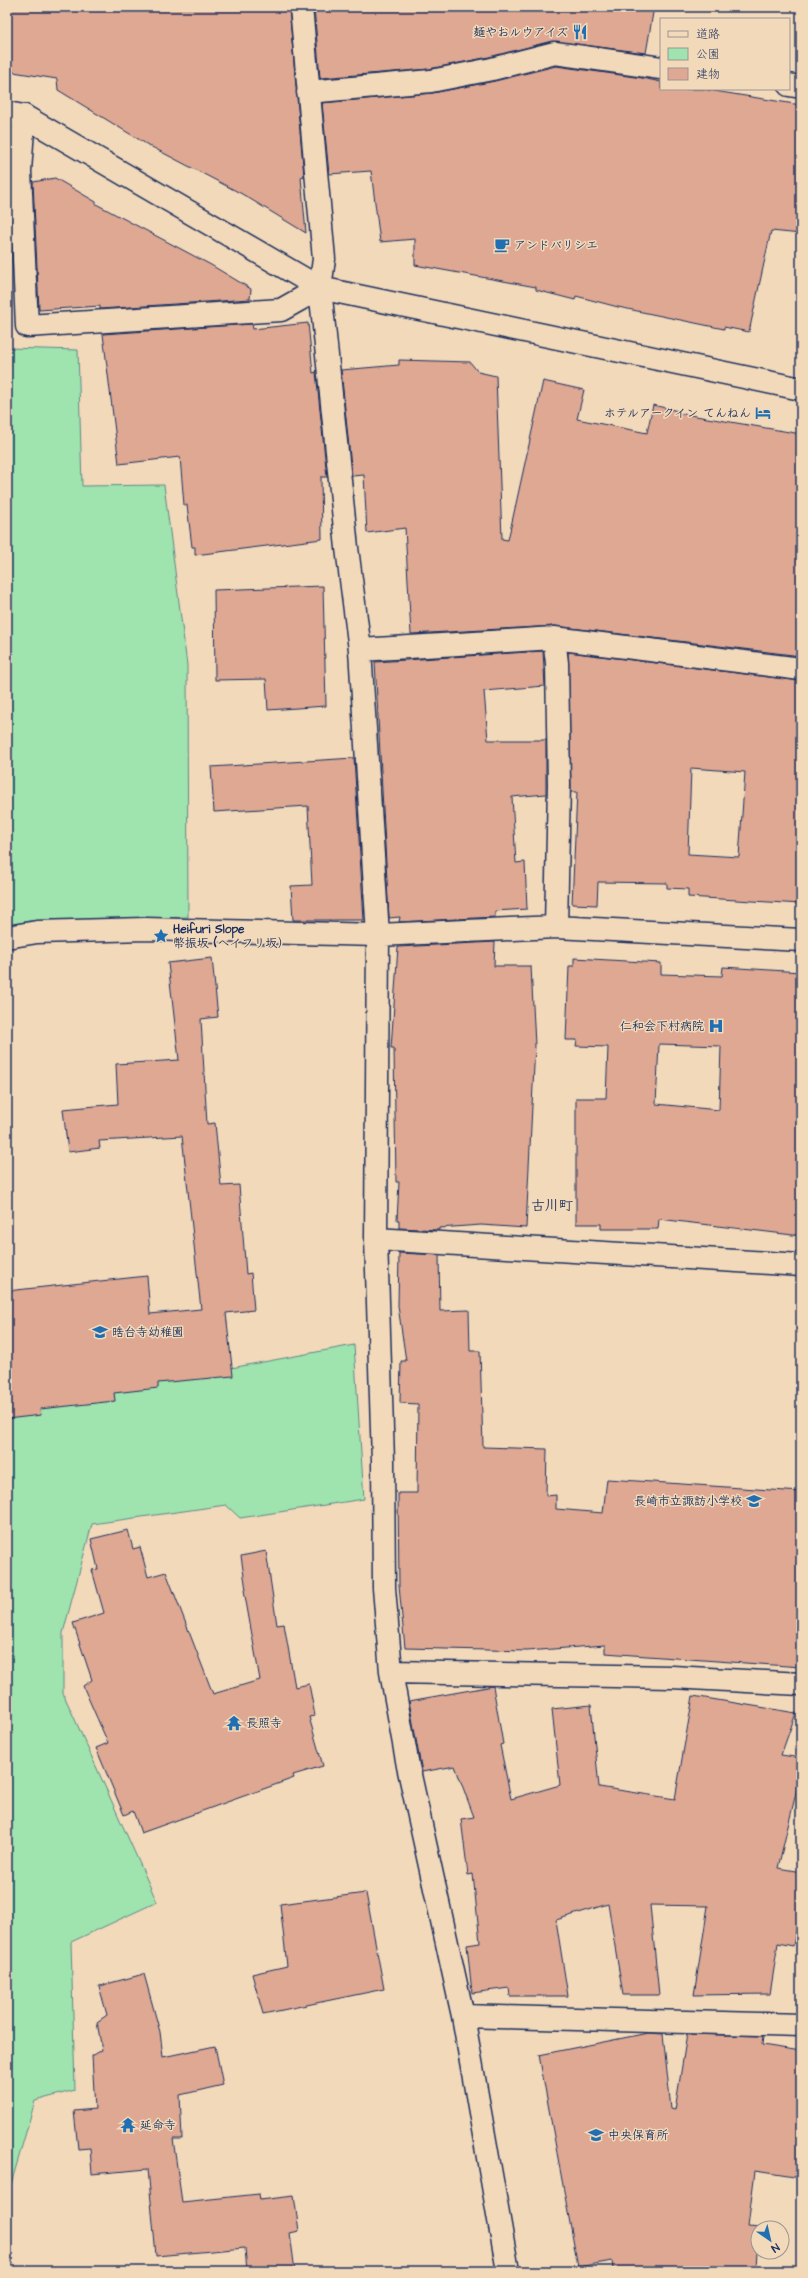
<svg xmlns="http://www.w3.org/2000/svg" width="808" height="2278" viewBox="0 0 808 2278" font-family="'Architects Daughter','Klee One',sans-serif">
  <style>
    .green { fill: #9fe3ae; stroke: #5d8986 }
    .building { fill: #dea893; stroke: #1b2f5e; fill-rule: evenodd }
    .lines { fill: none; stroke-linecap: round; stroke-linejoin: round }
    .minor-casing { stroke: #1b2f5e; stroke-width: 25 }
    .tertiary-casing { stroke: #1b2f5e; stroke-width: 25 }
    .minor { stroke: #f2d9ba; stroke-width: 22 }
    .tertiary { stroke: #f2d9ba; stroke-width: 22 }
    .labels { text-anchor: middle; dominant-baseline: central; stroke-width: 3; stroke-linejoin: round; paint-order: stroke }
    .poi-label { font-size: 12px; font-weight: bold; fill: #1b2f5e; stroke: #f2d9ba; text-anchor: start }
    .quarter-label { font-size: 14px; font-weight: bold; fill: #1b2f5e; stroke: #f2d9ba }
  </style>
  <rect width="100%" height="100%" fill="#f2d9ba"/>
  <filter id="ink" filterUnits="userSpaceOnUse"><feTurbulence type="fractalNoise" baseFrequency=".025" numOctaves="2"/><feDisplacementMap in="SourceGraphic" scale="8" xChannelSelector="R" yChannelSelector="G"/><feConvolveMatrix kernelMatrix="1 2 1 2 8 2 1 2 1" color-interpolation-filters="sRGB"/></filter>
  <g filter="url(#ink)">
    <path class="green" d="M7 348 78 350 82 486 164 485 187 665 188 917 29 921 7 926Z
      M354 1345 364 1499 240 1518 226 1505 92 1524 63 1633V1693L157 1902 71 1942 75 2090 35 2101 7 2198V1410Z"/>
    <path class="building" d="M7 7H289L304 176 301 177 306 233 242 194 148 145 58 90 57 79 7 71Z
      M314 7H654L646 53 552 41 489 57 429 69 320 78Z
      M556 66 642 78 661 82V89H702L801 105V234L771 231 749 332 724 327V329L618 307 576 296 575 300 536 290V287L415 265V239L380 242 371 171 329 174 322 103 433 93 495 81Z
      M55 178 96 202V204L211 265 251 289 250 299 100 309V306L39 310 33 182Z
      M308 323 313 373 316 372 327 477H321L322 539 195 555V547H192L187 505H184L180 457 119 464 103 334 252 324 253 329Z
      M399 360 470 362 478 372 496 376 502 539 508 540 543 381 584 390 577 419 647 433 653 405 678 411V413L801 434V656L555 626 411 634 405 528 367 533 364 475 352 476 341 370 399 365Z
      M323 586 326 706 268 710 266 679 215 680 214 590Z
      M543 651 545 686 484 691 488 740H546V794L512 797 516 863 525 862 527 909 495 911V917L399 922 400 917 389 918 375 662Z
      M568 652 801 681V904L688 897V889L667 888V883L598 882 597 905 572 904 577 792H571ZM691 768 745 772 739 857 688 854Z
      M354 758 364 920H293L291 886 312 885 308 806 214 812 211 767Z
      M495 942 494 966H531L535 1045 526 1228 481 1225 439 1228V1230L399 1228V1220H397L399 1182H396L394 1048H391L398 947Z
      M212 958 218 1017 201 1019 207 1124 215 1123 221 1186 239 1185 246 1274 251 1273 254 1310 226 1313 233 1376 158 1383V1388L114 1393 115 1401 40 1409 41 1415 7 1419V1291L147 1276 150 1314 201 1309 182 1136 99 1141 100 1148 68 1152 63 1109 118 1104 116 1064 179 1060 168 963Z
      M574 958 661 963V974L722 976 723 967 801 972V1236L659 1219 658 1229H601V1224H576V1098H606L608 1047 576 1046 577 1040H566L569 966H574ZM659 1044 721 1046 719 1110 656 1104Z
      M399 1253 439 1255 440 1311 469 1310 470 1351H480L483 1447 547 1449 546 1496 556 1495V1509L603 1513 607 1479 801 1492V1667L605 1653V1645L527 1651 405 1648 399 1586 398 1493H417L418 1404 400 1403 401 1361H406L398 1306Z
      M128 1530 133 1549 140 1547 148 1577 166 1572 213 1694 260 1680 244 1590H246L241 1556 266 1551 277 1625 284 1624 295 1687 309 1684 315 1716 309 1717 323 1766 293 1775 294 1778 141 1833 133 1811 124 1815 96 1748 108 1743 83 1686 92 1680 73 1623 104 1613 92 1570 98 1569 91 1539Z
      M493 1686 503 1744 500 1745 511 1799 560 1785 552 1709 591 1705 599 1787 675 1799 693 1696 796 1713 781 1755 801 1758V1772L778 1868 801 1872V1917L799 1916 793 1946 778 1943 770 1994 694 1995 708 1906 650 1905 659 1995H623L608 1904 556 1920 568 1996H510L509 1988 472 1993 467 1945 480 1943 473 1874 468 1875 461 1819 474 1817 455 1766 422 1772 409 1701Z
      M366 1893 384 1989 263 2014 252 1974 287 1966 280 1904Z
      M144 1974 160 2032 163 2057 215 2046 223 2085 180 2095 182 2139H173L182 2202 259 2194 260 2200 294 2196 299 2231 290 2233 295 2271H247L245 2248 156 2256 148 2169 92 2174 90 2148 78 2149 74 2111 95 2109 92 2056 102 2050 97 2022 107 2015 99 1986Z
      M648 2033 663 2034 671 2109 675 2110 687 2034 763 2036 762 2045 801 2051V2178L755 2171 748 2226 761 2227 758 2228 756 2271H613L612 2261 578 2267 539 2055Z"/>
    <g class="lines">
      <g class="minor-casing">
        <path id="minor" d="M301 7 324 259 320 288 347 548 360 650 378 935 376 1239 383 1461 384 1588 391 1672 408 1766 463 2016 508 2271
          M789 85 801 87
          M308 92 431 81 492 69 555 53 661 68
          M24 116 20 171 27 326 281 310 320 288
          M554 638 557 663 559 784 556 927
          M360 650 554 638 801 669
          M7 937 37 932 145 929 378 935 556 927 801 940
          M376 1239 801 1265
          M391 1672 672 1677 801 1684
          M463 2016 801 2025"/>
      </g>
      <g class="tertiary-casing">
        <path id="tertiary" d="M7 113 24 116 320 288 801 389"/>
      </g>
      <use href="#minor" class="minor"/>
      <use href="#tertiary" class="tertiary"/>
    </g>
  </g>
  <defs>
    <g id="restaurant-bare" transform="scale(1.2)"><path d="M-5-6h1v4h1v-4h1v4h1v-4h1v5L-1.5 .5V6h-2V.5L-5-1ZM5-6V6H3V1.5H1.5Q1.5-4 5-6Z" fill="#1f6fb2" stroke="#f2d9ba" stroke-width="2.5" paint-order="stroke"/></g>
    <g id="cafe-bare" transform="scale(1.2)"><path d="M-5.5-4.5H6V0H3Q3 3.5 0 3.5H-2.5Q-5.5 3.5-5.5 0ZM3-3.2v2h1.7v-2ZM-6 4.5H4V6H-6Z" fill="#1f6fb2" stroke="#f2d9ba" stroke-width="2.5" paint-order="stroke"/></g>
    <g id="hotel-bare" transform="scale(1.2)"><path d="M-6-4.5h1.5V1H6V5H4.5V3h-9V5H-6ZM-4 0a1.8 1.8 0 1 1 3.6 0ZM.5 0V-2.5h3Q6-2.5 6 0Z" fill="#1f6fb2" stroke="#f2d9ba" stroke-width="2.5" paint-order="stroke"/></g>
    <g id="sight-bare" transform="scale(1.2)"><path d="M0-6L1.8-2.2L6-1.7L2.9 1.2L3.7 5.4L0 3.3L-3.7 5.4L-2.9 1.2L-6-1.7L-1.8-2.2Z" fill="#1f6fb2" stroke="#f2d9ba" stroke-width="2.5" paint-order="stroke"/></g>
    <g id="hospital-bare" transform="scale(1.2)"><path d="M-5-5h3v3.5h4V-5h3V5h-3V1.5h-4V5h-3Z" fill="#1f6fb2" stroke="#f2d9ba" stroke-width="2.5" paint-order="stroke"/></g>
    <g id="school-bare" transform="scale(1.2)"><path d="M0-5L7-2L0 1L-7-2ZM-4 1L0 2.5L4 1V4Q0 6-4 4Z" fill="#1f6fb2" stroke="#f2d9ba" stroke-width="2.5" paint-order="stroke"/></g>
    <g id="temple-bare" transform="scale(1.2)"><path d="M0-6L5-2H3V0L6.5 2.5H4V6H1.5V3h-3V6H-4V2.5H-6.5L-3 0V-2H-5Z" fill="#1f6fb2" stroke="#f2d9ba" stroke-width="2.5" paint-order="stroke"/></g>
  </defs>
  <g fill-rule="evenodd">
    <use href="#restaurant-bare" x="580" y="32"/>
    <use href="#cafe-bare" x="502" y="245"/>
    <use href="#hotel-bare" x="763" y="413"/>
    <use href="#sight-bare" x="161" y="936"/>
    <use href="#hospital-bare" x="716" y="1026"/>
    <use href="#school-bare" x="100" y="1332"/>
    <use href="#school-bare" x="754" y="1501"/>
    <use href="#temple-bare" x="234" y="1723"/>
    <use href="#temple-bare" x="128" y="2125"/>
    <use href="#school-bare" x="596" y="2135"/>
  </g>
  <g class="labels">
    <g class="poi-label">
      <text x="568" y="32" text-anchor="end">麺やおルウアイズ</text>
      <text x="514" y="245">アンドバリシエ</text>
      <text x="751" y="413" text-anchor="end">ホテルアークイン てんねん</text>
      <text x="173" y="929">Heifuri Slope<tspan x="173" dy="14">幣振坂 (ヘイフリ坂）</tspan></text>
      <text x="704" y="1026" text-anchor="end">仁和会下村病院</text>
      <text x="112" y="1332">晧台寺幼稚園</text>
      <text x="742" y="1501" text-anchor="end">長崎市立諏訪小学校</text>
      <text x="246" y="1723">長照寺</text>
      <text x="140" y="2125">延命寺</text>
      <text x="608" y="2135">中央保育所</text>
    </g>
    <g class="quarter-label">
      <text x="552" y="1206">古川町</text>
    </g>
  </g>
  <rect width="808" height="2278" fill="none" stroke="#f2d9ba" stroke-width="24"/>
  <rect x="12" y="12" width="784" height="2254" fill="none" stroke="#1b2f5e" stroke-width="1.5" filter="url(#ink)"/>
  <rect x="660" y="18" width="130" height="72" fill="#f2d9ba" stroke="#9c9595"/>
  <rect x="668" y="31" width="20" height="6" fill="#f2d9ba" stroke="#9c9595"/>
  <text x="696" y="38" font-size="12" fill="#1b2f5e">道路</text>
  <rect x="668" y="48" width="20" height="12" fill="#9fe3ae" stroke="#9c9595"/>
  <text x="696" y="58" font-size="12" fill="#1b2f5e">公園</text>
  <rect x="668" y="68" width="20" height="12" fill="#dea893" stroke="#9c9595"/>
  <text x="696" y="78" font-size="12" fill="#1b2f5e">建物</text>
  <g transform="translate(770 2240) rotate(146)"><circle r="19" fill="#f2d9ba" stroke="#9c9595"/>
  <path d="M0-3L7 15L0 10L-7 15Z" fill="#1f6fb2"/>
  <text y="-6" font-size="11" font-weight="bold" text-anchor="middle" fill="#1b2f5e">N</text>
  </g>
</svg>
